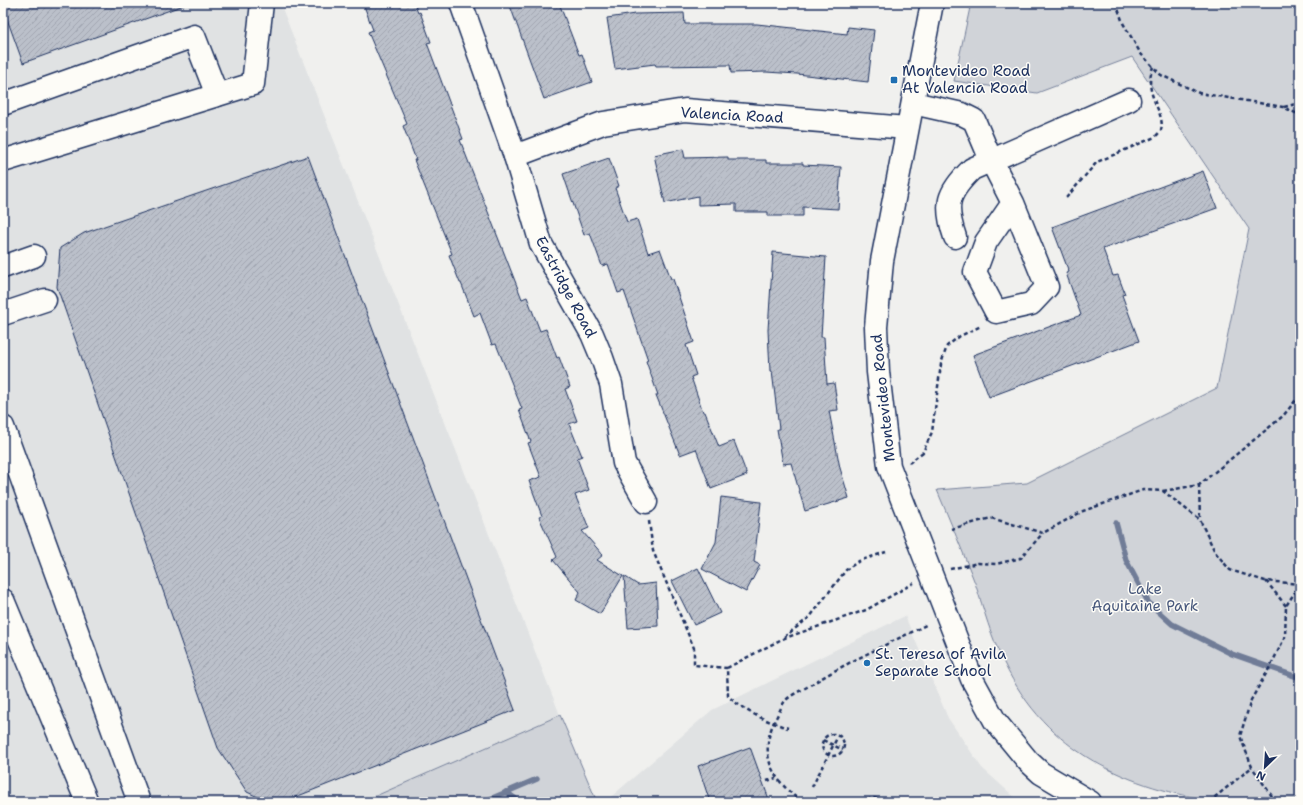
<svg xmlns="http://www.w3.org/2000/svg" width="1303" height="805" font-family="'Shantell Sans',sans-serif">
<defs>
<pattern id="building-hatch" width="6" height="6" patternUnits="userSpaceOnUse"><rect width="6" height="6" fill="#bbc0ca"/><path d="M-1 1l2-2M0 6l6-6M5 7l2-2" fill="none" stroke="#a0a5b0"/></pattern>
</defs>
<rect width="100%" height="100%" fill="#f0f0ee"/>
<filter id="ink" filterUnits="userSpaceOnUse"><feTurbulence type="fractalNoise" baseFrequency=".025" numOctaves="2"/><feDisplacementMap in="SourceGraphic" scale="8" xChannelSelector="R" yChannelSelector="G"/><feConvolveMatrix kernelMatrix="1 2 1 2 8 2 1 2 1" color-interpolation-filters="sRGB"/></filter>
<g filter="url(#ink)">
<!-- built -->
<g fill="#e0e2e3">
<path d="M3,3h277l280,712 -198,87h-359z"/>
<path d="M905,616l43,102 34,50 38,34h-415l107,-92z"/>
</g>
<!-- green -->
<g fill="#d0d3d8" stroke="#76819b">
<path d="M971,3h329v799c-24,0 -56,3 -79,0 -94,-14 -174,-49 -217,-139 -13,-26 -20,-53 -29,-80 -12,-31 -25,-62 -38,-93l90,-7 190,-95 32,-159 -117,-172 -95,36 -83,-12z"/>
<path d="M560,715l37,87h-235z"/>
</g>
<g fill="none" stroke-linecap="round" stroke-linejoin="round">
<!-- stream -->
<g stroke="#6f7b97" stroke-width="5.5">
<path d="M1116,523l10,37 22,42 24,22 60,30 68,24"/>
<path d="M506,792l14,10"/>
<path d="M483,802l54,-23"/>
</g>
</g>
<!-- building -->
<g fill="url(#building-hatch)" stroke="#1b2f5e">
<path d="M3,3h181v2l-161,58 -20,-55z"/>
<path d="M363,3h51l4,10 2,-1 11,30 -4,1 36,96 -3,1 62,159 5,-2 13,34 6,-2 11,29 2,-1 11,30 -5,2 12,32 -8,3 13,32 -5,2 12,32 -14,5 14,33 -7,3 21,24 -6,5 26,16 -23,38 -24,-14 4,-8 -27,-32 4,-3 -18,-40 3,-1 -13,-35 12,-4 -13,-34 3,-1 -12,-32 3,-1 -26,-65 -4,1 -12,-32 -6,3 -13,-33h-1l-11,-28 3,-1 -38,-94h2l-13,-34 4,-2 -39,-92 5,-2z"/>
<path d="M509,3h50l20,52 3,-1 10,28 -48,17z"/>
<path d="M684,13l1,11h72l90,10 1,-7 26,3 -6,52 -71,-8 -31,-2 -35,1 -1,-8 -74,1 -1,-2 -40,5 -8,-51 28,-4z"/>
<path d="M683,149l2,9 43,-1v3h38v3h37v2l38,2 -3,42 -35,-2v9h-35v-4h-32v-8l-38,1v-9l-33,7 -11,-48z"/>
<path d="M308,156l207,554 -232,92h-14l-22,-10 -29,-44 -161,-461 3,-39 24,-15z"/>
<path d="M609,158l10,28 -4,2 12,34 10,-3 11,34 12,-4 11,30h2l21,63 -8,3 10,30 -5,2 12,35h2l14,35 15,-6 13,34 -36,14 -15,-40 -16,6 -24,-60h2l-12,-34 2,-1 -24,-69 -6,2 -10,-29 -6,2 -12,-33 -6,2 -21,-61z"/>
<path d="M1203,171l14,37 -114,41 10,27 5,-1 7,19 -3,1 17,46 -150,56 -16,-42 108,-40 -15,-42 3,-1 -17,-45z"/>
<path d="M773,252l53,5 -5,80h3l3,47 7,-1 4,27 -9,1 11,57 9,30 -44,13 -14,-48 -8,1 -6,-35h2l-7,-58h-2l-2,-41z"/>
<path d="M721,497l40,5 -7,60 6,3 -14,27 -44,-23 14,-27z"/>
<path d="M698,568l22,45 -26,12 -22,-44z"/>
<path d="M624,576l14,9 18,-2 2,43 -30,2z"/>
<path d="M750,747l20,55h-60l-12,-36z"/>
</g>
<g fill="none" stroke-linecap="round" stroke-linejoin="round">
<!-- minor casing -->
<g stroke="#1b2f5e" stroke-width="25">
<g id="minor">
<path d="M461,3l54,153 26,88 51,90 10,24 9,26 13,79 22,39"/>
<path d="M932,3l-50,258 -6,66 2,45 11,94 83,213 23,42 33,40 13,12 49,29"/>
<path d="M913,103l49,11 12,6 17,40 22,43 34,84 -16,17 -35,8 -21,-40 11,-30 27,-39"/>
<path d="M3,104l191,-68 23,59"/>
<path d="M515,156l88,-33 82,-13 222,18"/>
<path d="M3,161l250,-77 9,-81"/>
<path d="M955,237c-11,-32 -8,-44 17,-68l157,-69"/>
<path d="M3,267l31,-11"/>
<path d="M3,314l42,-14"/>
<path d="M3,427l136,375"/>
<path d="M3,600l84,202"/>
</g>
</g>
<!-- path -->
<g stroke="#1b2f5e" stroke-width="2.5" stroke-dasharray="4 3" stroke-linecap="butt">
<path d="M1116,3l7,20 18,31 20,21 38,18 84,14 17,8"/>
<path d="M1284,107l16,-4"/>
<path d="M1066,198l31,-36 58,-25c2,-2 5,-5 6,-7 5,-19 -19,-35 -8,-63"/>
<path d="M909,463l14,-11 9,-20 9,-68 6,-18 13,-10 21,-10"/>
<path d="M1199,485l1,35"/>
<path d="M1163,491l36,-6 84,-69 17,-21"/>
<path d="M649,521l4,30 41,97v17l33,3 1,28c17,16 38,25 60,32"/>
<path d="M951,529l40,-11 52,15 40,-22 60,-21 20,1 37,29 15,32 15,18 35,11 35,3"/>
<path d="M950,569l28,-6 18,1 25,-6 22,-25"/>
<path d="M1266,581l20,25"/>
<path d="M784,637l26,-20 36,-47 13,-9 27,-9"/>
<path d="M727,668l55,-29 84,-29 48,-27"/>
<circle cx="833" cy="745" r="11"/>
<path d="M823,740l20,10"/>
<path d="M767,781l9,-3"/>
<path d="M812,787l26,-51"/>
<path d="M802,802c-31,-23 -45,-49 -25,-86 3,-5 5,-12 9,-16 5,-5 14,-9 21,-13 38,-24 81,-43 121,-63"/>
<path d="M860,802l13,-4 20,3"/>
<path d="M1209,802l43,-35"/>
<path d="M1276,802l-24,-35 -12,-31 11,-36 20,-35 14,-28 1,-31 14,-22"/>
</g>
<!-- minor -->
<use href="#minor" stroke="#fdfcf7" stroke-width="22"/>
</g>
</g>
<!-- markers -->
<g fill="#1f6fb2" stroke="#fdfcf7" stroke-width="1.5">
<rect x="890" y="76" width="8" height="8" rx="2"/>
<circle cx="867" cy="663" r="4"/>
</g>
<g text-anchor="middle" stroke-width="3" stroke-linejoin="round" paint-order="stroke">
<!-- poi labels -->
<g font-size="15" fill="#1b2f5e" stroke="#fdfcf7" text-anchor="start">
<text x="902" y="76">Montevideo Road<tspan x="902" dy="17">At Valencia Road</tspan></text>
<text x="875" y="659">St. Teresa of Avila<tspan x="875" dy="17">Separate School</tspan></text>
</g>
<!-- street labels -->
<g font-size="15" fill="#1b2f5e" stroke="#fdfcf7">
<text transform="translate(732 115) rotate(3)" y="5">Valencia Road</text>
<text transform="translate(566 287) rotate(62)" y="5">Eastridge Road</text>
<text transform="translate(883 398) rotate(-96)" y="5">Montevideo Road</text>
</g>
<!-- park labels -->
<g font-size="15" fill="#48587c" stroke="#fdfcf7">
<text x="1145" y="594">Lake<tspan x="1145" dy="17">Aquitaine Park</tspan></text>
</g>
</g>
<!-- margin -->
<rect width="1303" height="805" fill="none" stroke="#fdfcf7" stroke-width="16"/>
<rect x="8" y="8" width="1287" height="789" fill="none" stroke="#1b2f5e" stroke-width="1.5" filter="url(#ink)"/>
<!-- north arrow -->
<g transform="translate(1265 767) rotate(205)" stroke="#fdfcf7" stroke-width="3" paint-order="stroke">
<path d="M0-3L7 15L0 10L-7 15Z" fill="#1b2f5e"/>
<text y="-6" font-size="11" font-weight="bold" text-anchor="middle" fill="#1b2f5e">N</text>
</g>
</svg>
